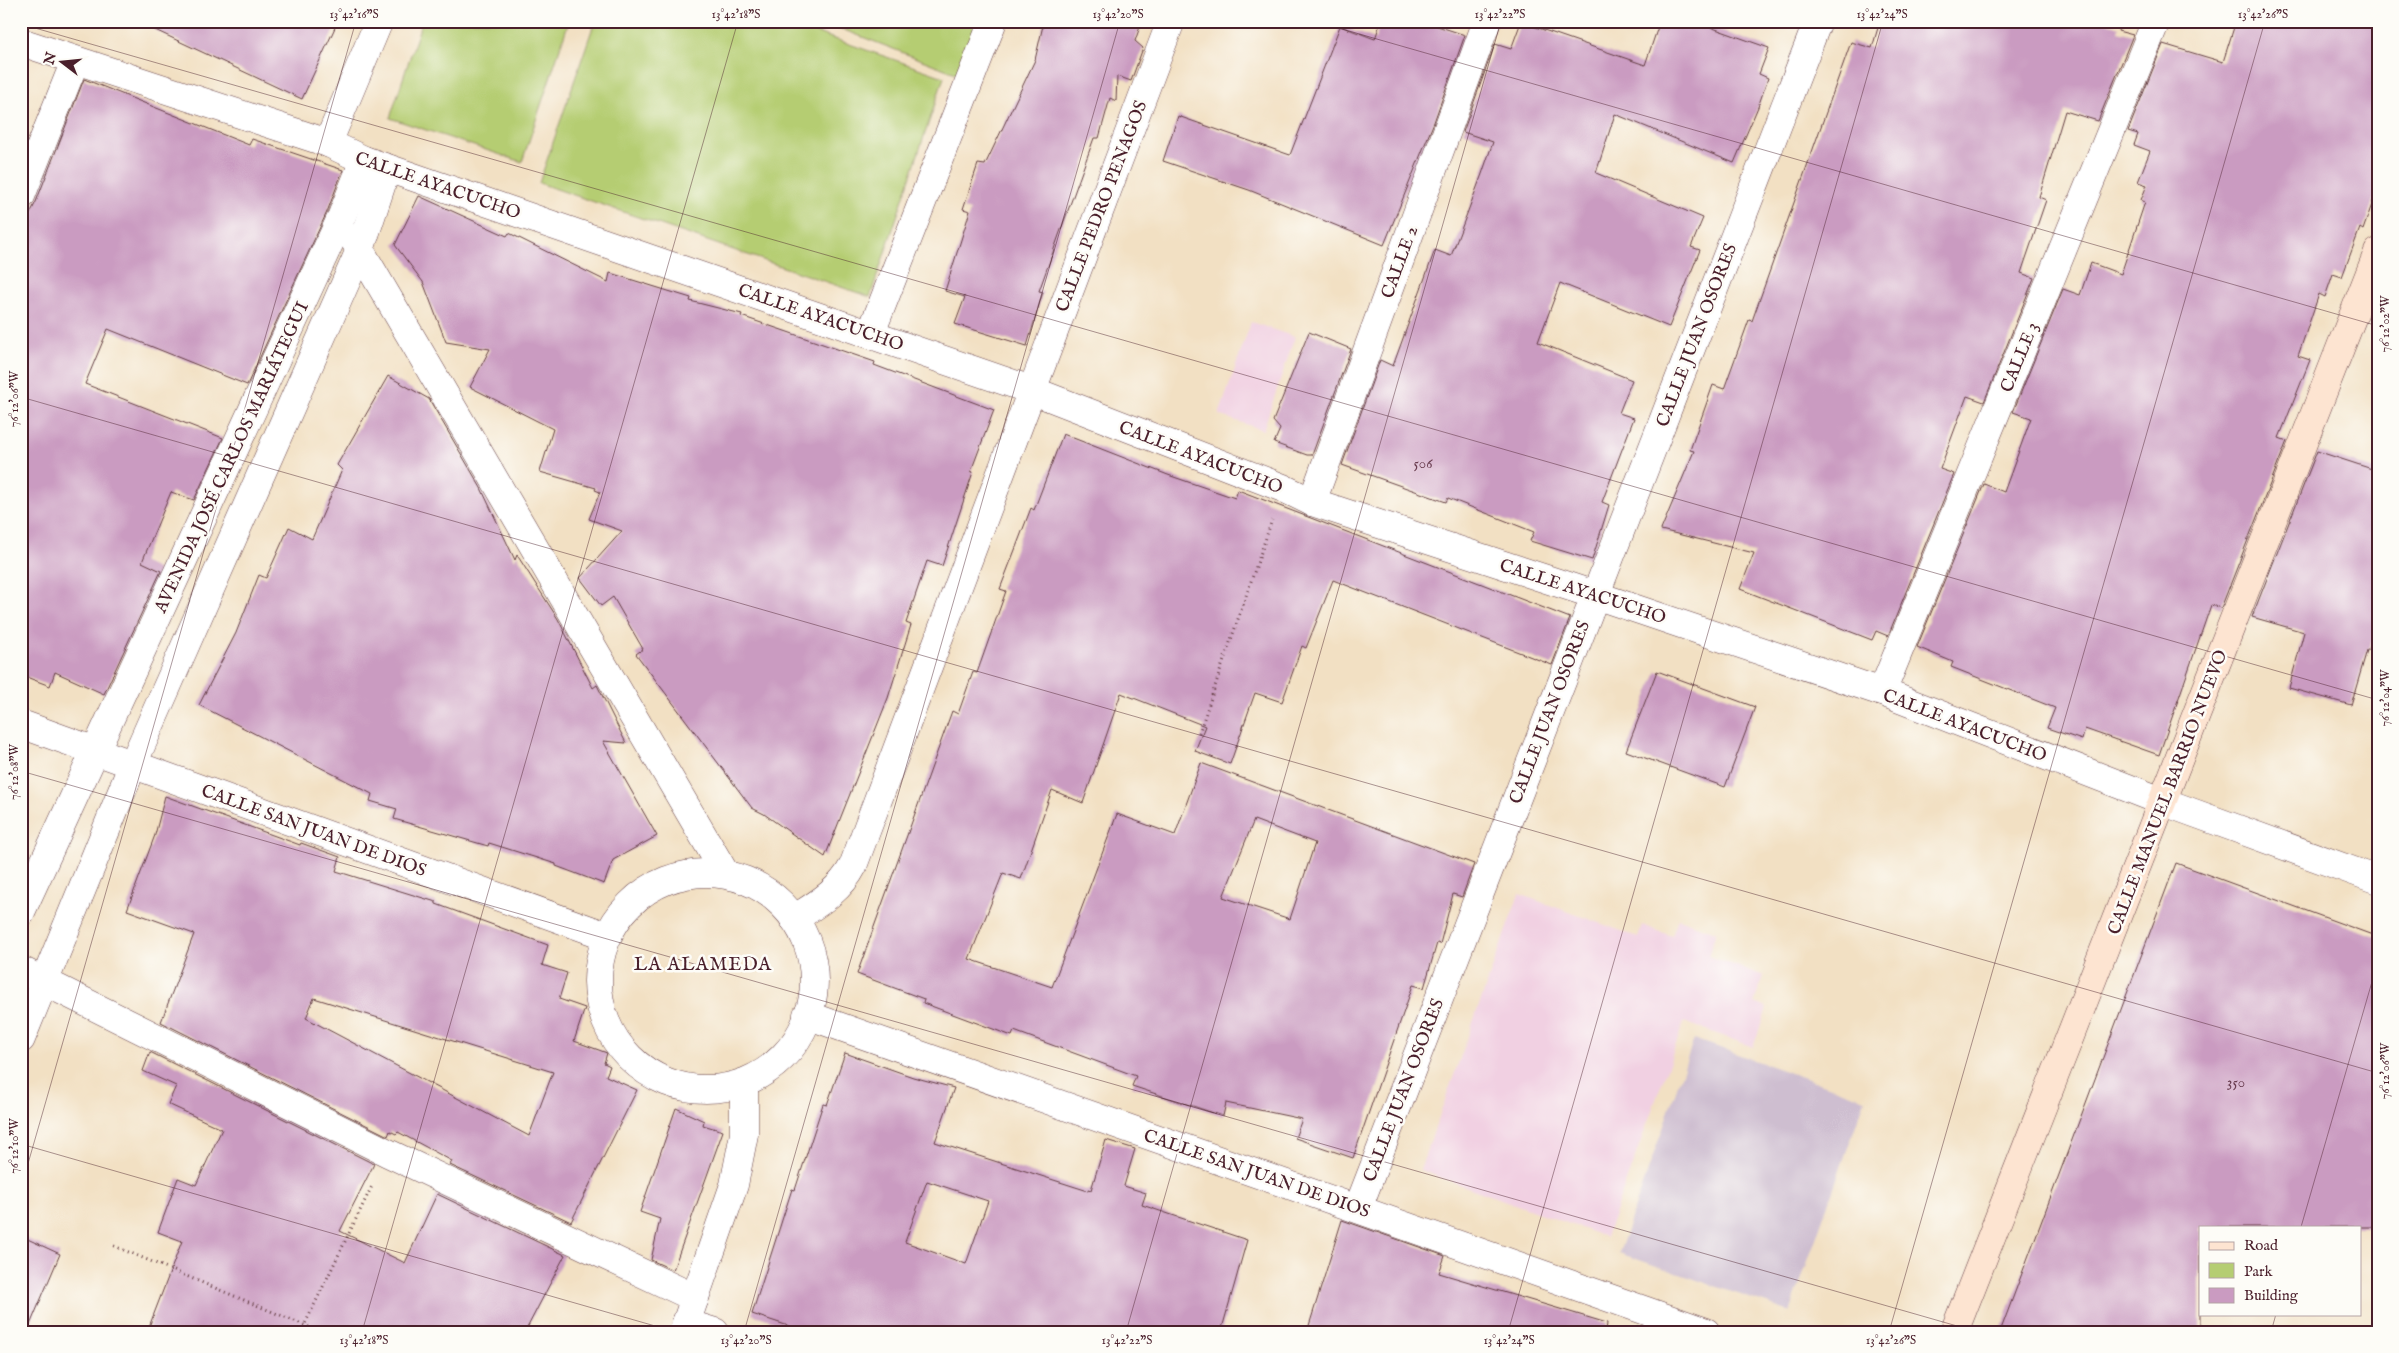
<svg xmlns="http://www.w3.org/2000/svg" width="2399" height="1353" font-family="'IM FELL English',serif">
<rect width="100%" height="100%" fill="#fdfcf7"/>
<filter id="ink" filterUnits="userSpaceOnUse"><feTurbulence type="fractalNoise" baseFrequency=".02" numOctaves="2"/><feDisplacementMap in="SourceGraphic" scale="10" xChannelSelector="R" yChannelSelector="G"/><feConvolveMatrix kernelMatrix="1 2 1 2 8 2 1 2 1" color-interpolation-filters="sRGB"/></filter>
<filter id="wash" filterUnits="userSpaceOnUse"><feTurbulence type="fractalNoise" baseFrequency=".0096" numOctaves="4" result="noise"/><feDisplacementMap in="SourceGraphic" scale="20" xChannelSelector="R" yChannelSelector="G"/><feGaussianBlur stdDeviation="1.12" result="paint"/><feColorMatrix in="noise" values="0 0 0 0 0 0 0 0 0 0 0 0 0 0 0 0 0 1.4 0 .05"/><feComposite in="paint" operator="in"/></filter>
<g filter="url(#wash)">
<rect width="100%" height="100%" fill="#f2e0c3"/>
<!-- built -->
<g fill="#f1d0e2">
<path d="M1251,322l44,15 -32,93 -44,-15z"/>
<path d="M1519,894l119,43 4,-12 30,11 6,-17 38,13 -8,24 56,20 -10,27 13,5 -14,39 -69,-25 -78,215 -186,-67z"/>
</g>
<!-- industrial -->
<path fill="#cebed0" d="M1694,1039l171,60 -75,213 -171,-59z"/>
<!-- green -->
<g fill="#b5cd72" stroke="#80764e">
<path d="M422,21h147l-47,141 -132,-44z"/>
<path d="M595,21h188l161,56 -74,220 -331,-114z"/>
<path d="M821,21h158l-21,53z"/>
</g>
<g id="blocks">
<!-- building -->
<g fill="#ca9bc1" fill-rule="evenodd">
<path d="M136,21h202l-36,78z"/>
<path d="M1044,21h98l-7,20 8,7 -12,33 -14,-5 -1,25 -6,-3 -11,40h-5l-55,153 4,1 -16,54 -72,-22 10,-27 -20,-6 25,-80 -7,-2 15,-45 7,1 50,-105z"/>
<path d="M1381,21h41l43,14 -31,87 -50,123 -135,-55 -86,-29 15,-45 112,39 50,-129 35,13z"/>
<path d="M1660,21h33l76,27 -10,26 9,4 -10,29 -24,56 -119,-49 -19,59 107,45 -12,29 9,3 -31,77 -109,-44 -22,59 94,38 -13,33 15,5 -32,84 7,3 -17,55 -62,-19 4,-9 -86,-34 -2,4 -104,-37 38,-105 13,6 42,-116 16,6 31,-82 11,-32 -30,-10 32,-88 16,5 10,-27 124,43z"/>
<path d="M1880,21h221l18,6 -1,4 15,4 -35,86 -33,-10 -26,86 7,3 -25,73 13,5 -50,124 -17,-6 -27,73 14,5 -66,162 -12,-5 -4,9 -132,-51 14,-36 -93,-23 33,-79 -4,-1 23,-65 11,4 25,-69 3,1 99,-279 21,6z"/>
<path d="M2236,21h142v166l-15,43 -3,-2 -18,49 -9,-3 -8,23 -6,-3 -21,62 12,4 -31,78 8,3 -66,167 -10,-3 -52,150 -74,-26 -3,11 -35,-12 8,-20 -104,-41 2,-5 -36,-15 67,-163 20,8 27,-74 -18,-6 50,-123 17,6 11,-32 30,11 24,-72 -4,-2 6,-15 -9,-3 12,-31 -16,-6 4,-11 -10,-3 35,-87 60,18z"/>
<path d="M84,79l165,66 3,-6 91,31 -16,42 -80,173 -139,-56 -23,55 138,54 -29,62 -23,-8 -29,70 19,9 -57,123 -49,-22 -5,14 -29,-11v-444l15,-29z"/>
<path d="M419,196l88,40 2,-3 99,49 2,-9 81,25 -1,3 52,13 -1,2 134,46 -1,3 120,45 -23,61 2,1 -31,94 -15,-5 -21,62 5,2 -23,73 -63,159 -61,-43 -12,-6 -116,-154 7,-5 -30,-52 -12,9 -21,-28 42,-47 -33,-12 11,-27 -5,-2 1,-2 -56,-16 13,-43 -83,-42 20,-38 -44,-7 -23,-60 -28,-37z"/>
<path d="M1309,332l42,17 -39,106h-5l-33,-12 6,-14 -7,-8z"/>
<path d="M388,376l41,23 52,89 34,72 2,-5 41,64 35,69 4,-3 29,58 -23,-2 54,95 -44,24 -9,24 -48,-18v-2l-67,-21 -1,3 -94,-27 3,-10 -27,-8 2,-7 -173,-89 37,-72 23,-58 7,3 23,-51 23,12 30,-69 -5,-5z"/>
<path d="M1063,434l105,41 67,23 3,-8 332,128 -18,47 -219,-85 -27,68 -4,-2 -20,56 -27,-9 -25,71 -35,-13 10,-25 -84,-33 -38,110 -31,-13 -31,89 -18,-6 -34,86 83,28 65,-173 58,21 26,-72 273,101 -12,33 -9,-3 -13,50 -3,-1 -13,45 -11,-3 -60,173 -58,-20 7,-19 -76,-16 -3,13 -91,-30 4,-10 -122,-45 -2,5 -89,-33 1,-4 -67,-25 95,-263 6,3 15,-42 4,1 29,-82 -6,-2 31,-81 3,2zM1254,820l61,23 -25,76 -67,-22z"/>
<path d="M2317,451l61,20v151l-9,28h-2l-16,55 -62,-17 15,-56 -52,-15z"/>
<path d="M1657,671l98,36 -30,80 -99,-36z"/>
<path d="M165,796l135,49 1,-2 39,14 -4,14 100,31v2l112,41 -6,20 25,8 -8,26 26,9 -11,33 33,12 -3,10 6,3 -4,10 31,14 -66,132 -121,-57 2,-4 -54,-29 -2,2 -6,-3 -2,5 -227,-114 33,-88 -67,-24 28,-75zM314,998l239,74 -24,64 -223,-118z"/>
<path d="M2176,863l202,74v290h-178v105h-200z"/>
<path d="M150,1052l224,112 -34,67 65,32 32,-69 128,61 -40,77h-378l35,-91 -24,-9 20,-54 18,7 26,-56 -54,-25 8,-18 -33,-15z"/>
<path d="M845,1053l68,24 41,11 -19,54 153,49v-2l3,1 15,-50 29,9 -11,37 22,7 -4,12 105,35 -26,92h-414l-55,-18 40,-125 3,1 28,-86 4,1zM927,1181l61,20 -22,63 -61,-22z"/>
<path d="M676,1108l28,13 -1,4 20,6 -50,139 -22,-10 9,-41 -20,-7z"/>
<path d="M1342,1220l103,36 -6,17 168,50 -1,9h-299z"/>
<path d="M21,1236l39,18 -33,78h-6z"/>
</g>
</g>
</g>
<g filter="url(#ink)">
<use href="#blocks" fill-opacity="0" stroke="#633c42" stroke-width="1"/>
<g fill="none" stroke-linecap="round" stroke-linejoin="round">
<!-- street casing -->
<g stroke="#633c42" stroke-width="29">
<g id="street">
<path d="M21,42l307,101 36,17 667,230 252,98 29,14 283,93 287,97 282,110 214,78"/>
<path d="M328,143l51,-122"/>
<path d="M21,196l54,-135"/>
<path d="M353,238l372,635"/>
<path d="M871,333l122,-312"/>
<path d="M1312,502l175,-481"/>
<path d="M1882,692l274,-671"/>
<path d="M21,724l586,212"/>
<circle cx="706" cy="981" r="108"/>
<path d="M21,912l320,-694 23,-58"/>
<path d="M794,919c23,-15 46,-28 59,-53l318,-845"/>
<path d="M21,970l367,183 307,145"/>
<path d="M807,1015l899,317"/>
<path d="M21,1039l112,-275 227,-514 27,-82"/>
<path d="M1358,1208l460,-1187"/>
<path d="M686,1323l29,9"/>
<path d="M683,1332l51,-147 10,-51v-51"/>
</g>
</g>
<!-- secondary casing -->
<g stroke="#633c42" stroke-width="29">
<path id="secondary" d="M1954,1332l424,-1080"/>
</g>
<!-- path -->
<g stroke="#633c42" stroke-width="3" stroke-dasharray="1 4" stroke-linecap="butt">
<path d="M1199,733l73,-213"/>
<path d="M114,1246l207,86"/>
<path d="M301,1332l72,-148"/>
</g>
<!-- street -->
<use href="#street" stroke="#fff" stroke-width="28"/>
<!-- secondary -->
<use href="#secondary" stroke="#fde4d1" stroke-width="28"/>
</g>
</g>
<!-- ticks -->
<path fill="none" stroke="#4a1f2b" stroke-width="1" stroke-opacity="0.45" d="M1314,21l1064,305M21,24l2357,676M21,397l2357,676M21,771l1957,561M21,1144l655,188M21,1188l335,-1167M2301,1227l77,-266M362,1332l376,-1311M744,1332l376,-1311M1126,1332l375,-1311M1508,1332l375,-1311M1889,1332l376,-1311M2271,1332l5,-18"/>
<g text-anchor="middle" stroke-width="5" stroke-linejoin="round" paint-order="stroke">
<!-- number labels -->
<g font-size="15" fill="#6a3e50">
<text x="1423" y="468">506</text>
<text x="2236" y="1087">350</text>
</g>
<!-- street labels -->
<g font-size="18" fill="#4a1f2b" stroke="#fdfcf7">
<text transform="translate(438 185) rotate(19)" y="6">CALLE AYACUCHO</text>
<text transform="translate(1101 206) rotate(-69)" y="6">CALLE PEDRO PENAGOS</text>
<text transform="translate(1399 262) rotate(-70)" y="6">CALLE 2</text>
<text transform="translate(821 317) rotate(19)" y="6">CALLE AYACUCHO</text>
<text transform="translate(1696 335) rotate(-69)" y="6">CALLE JUAN OSORES</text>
<text transform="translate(2019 357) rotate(-68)" y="6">CALLE 3</text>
<text transform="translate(231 457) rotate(-65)" y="6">AVENIDA JOSÉ CARLOS MARIÁTEGUI</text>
<text transform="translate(1201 457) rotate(21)" y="6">CALLE AYACUCHO</text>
<text transform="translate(1583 591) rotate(18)" y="6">CALLE AYACUCHO</text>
<text transform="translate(1549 712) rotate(-69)" y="6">CALLE JUAN OSORES</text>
<text transform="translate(1965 725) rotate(21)" y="6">CALLE AYACUCHO</text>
<text transform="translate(2167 792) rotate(-69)" y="6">CALLE MANUEL BARRIO NUEVO</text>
<text transform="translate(314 830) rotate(20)" y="6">CALLE SAN JUAN DE DIOS</text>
<text transform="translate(1403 1090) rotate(-69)" y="6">CALLE JUAN OSORES</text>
<text transform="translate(1257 1173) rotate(19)" y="6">CALLE SAN JUAN DE DIOS</text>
</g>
<!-- neighbourhood labels -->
<g font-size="19" letter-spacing="1" fill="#4a1f2b" stroke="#fdfcf7">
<text x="703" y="970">LA ALAMEDA</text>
</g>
</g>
<!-- margin -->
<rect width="2399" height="1353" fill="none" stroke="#fdfcf7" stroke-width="55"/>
<!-- legend -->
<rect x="2199" y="1226" width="162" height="90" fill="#fdfcf7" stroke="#b5a4a5"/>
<rect x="2209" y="1242" width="25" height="8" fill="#fde4d1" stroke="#b5a4a5"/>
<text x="2244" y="1250" font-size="15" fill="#4a1f2b">Road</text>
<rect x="2209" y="1263" width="25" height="15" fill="#b5cd72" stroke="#b5a4a5"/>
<text x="2244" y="1276" font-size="15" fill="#4a1f2b">Park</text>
<rect x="2209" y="1288" width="25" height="15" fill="#ca9bc1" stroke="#b5a4a5"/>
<text x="2244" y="1300" font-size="15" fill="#4a1f2b">Building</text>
<!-- north arrow -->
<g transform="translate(62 62) rotate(286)" stroke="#fdfcf7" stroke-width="4" paint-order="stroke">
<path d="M0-4L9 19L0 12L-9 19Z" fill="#4a1f2b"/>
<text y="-8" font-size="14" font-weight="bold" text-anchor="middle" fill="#4a1f2b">N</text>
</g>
<rect x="28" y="28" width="2344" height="1298" fill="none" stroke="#4a1f2b" stroke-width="2"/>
<g font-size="12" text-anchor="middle" fill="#4a1f2b">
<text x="354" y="18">13°42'16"S</text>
<text x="736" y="18">13°42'18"S</text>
<text x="1118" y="18">13°42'20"S</text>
<text x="1500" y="18">13°42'22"S</text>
<text x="1882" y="18">13°42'24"S</text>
<text x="2263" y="18">13°42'26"S</text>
<text transform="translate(2385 324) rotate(-90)" y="4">76°12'02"W</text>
<text transform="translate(14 399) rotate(-90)" y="4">76°12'06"W</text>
<text transform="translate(2385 698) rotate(-90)" y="4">76°12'04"W</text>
<text transform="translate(14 772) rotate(-90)" y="4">76°12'08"W</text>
<text transform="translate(2385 1071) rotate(-90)" y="4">76°12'06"W</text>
<text transform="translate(14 1146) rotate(-90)" y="4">76°12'10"W</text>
<text x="364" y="1344">13°42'18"S</text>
<text x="746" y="1344">13°42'20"S</text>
<text x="1127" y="1344">13°42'22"S</text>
<text x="1509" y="1344">13°42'24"S</text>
<text x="1891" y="1344">13°42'26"S</text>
</g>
</svg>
